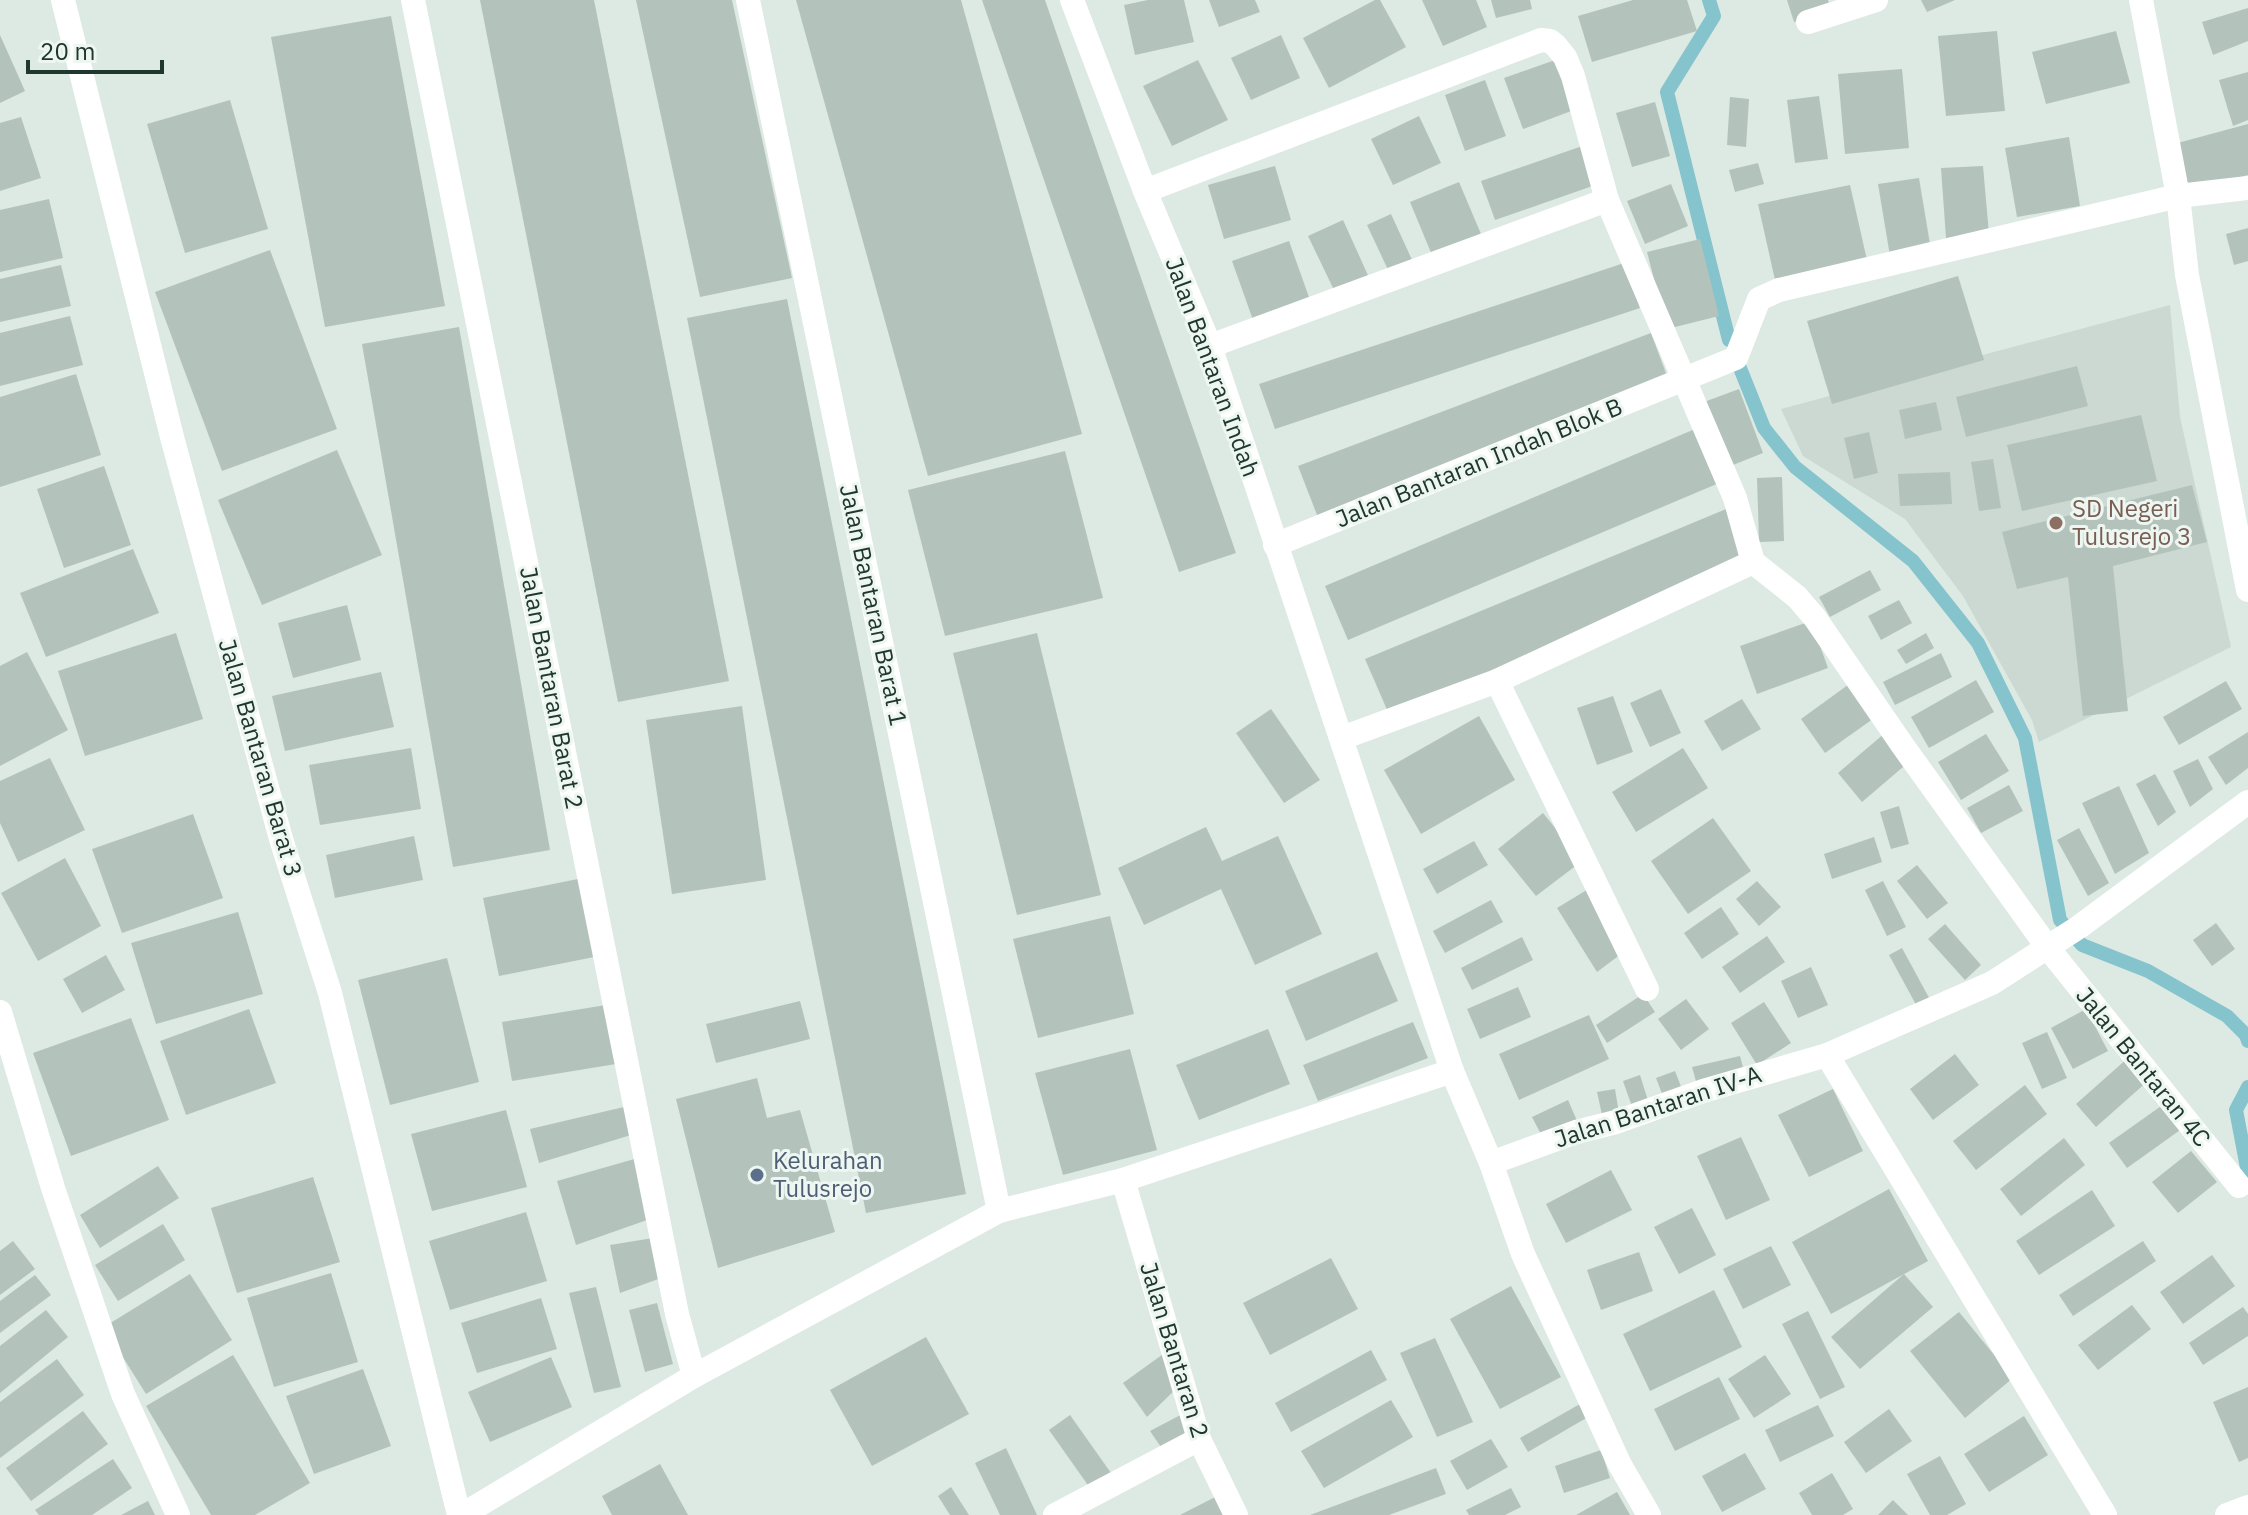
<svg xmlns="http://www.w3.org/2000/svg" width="2248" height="1515" font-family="'IBM Plex Sans',sans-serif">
<rect width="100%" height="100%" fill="#dde9e3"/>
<!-- built -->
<path fill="#ccd8d2" d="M2170,305l10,112 51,230 -192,95 -7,-22 -69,-124 -58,-77 -102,-63 -22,-47z"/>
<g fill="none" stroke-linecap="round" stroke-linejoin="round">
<!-- stream -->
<g stroke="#86c4cd" stroke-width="14">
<path d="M1709,0l5,16 -47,76 62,248"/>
<path d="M1740,368l24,60 31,39 118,94 65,82 47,95 35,182 22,25 66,26 79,45 19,19 2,6"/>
<path d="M2248,1087l-12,23 12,63"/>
</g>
</g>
<!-- building -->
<g fill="#b3c3bc">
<path d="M480,0h114l135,681 -111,21z"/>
<path d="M636,0h96l60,278 -92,19z"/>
<path d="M796,0h165l121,434 -154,42z"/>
<path d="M982,0h63l191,553 -57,19z"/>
<path d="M1148,0h36l10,42 -59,13 -11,-50z"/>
<path d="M1209,0h46l5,12 -41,15z"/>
<path d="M1375,0h5l26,47 -77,41 -26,-50z"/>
<path d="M1422,0h54l11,27 -44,19z"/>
<path d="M1491,0h39l2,9 -36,9z"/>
<path d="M1633,0h54l10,31 -105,31 -14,-46z"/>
<path d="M1787,0h41l3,12 -37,10z"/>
<path d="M1921,0h34l-28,12z"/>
<path d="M2248,8v33l-35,14 -11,-33z"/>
<path d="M391,16l54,290 -120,21 -54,-290z"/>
<path d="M1997,31l8,80 -59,5 -8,-80z"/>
<path d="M2116,31l14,52 -84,21 -14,-52z"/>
<path d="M0,35l25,56 -25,12z"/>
<path d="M1281,35l19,43 -49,22 -20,-42z"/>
<path d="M1198,60l30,60 -56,26 -29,-60z"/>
<path d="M1555,60l19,50 -51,19 -19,-51z"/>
<path d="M1902,69l7,79 -64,6 -7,-80z"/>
<path d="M2248,72v48l-15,6 -14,-46z"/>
<path d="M1485,80l21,56 -41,15 -20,-56z"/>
<path d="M1819,96l9,63 -33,4 -8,-63z"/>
<path d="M1730,97l19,2 -3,48 -19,-2z"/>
<path d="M230,100l38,129 -83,24 -38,-129z"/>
<path d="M1655,102l15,54 -38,11 -16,-54z"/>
<path d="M1419,116l22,47 -48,22 -22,-46z"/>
<path d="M21,117l20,61 -41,13v-68z"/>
<path d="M2248,124v51l-60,17 -14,-48z"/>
<path d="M2069,137l11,69 -63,11 -12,-69z"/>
<path d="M1588,144l13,39 -106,37 -14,-39z"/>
<path d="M1758,163l6,21 -29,8 -6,-22z"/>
<path d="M1275,166l16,54 -67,19 -16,-54z"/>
<path d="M1983,166l6,68 -43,4 -5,-70z"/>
<path d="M1919,178l12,72 -41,6 -12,-72z"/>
<path d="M1459,182l22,52 -49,21 -22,-53z"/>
<path d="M1671,184l17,42 -43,18 -18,-43z"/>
<path d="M1850,185l17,75 -92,20 -17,-76z"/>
<path d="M49,199l14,59 -63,14v-62z"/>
<path d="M1391,214l22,48 -23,12 -23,-49z"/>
<path d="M1343,220l28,62 -36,10 -27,-56z"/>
<path d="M2248,228v33l-14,4 -8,-31z"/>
<path d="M1700,239l19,77 -52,13 -20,-77z"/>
<path d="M1289,241l21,59 -57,20 -21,-59z"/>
<path d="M270,250l67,179 -115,42 -67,-179z"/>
<path d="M1624,263l16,45 -365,121 -16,-45z"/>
<path d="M61,265l10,41 -71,16v-43z"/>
<path d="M1958,276l26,84 -152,44 -25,-83z"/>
<path d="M787,299l179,895 -100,19 -179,-895z"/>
<path d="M70,316l13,49 -83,21v-53z"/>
<path d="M459,327l91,523 -97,17 -91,-523z"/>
<path d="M1651,333l19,51 -351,136 -21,-54z"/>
<path d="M2077,366l11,40 -122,31 -10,-40z"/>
<path d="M76,374l25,81 -101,32v-90z"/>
<path d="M1739,389l24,64 -35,14 -24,-65z"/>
<path d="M1936,402l6,28 -37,9 -6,-29z"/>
<path d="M2141,415l16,66 -135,30 -15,-66z"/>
<path d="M1695,429l24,54 -371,157 -23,-54z"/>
<path d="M1869,432l9,41 -24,6 -10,-41z"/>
<path d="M337,450l45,105 -120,50 -44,-105z"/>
<path d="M1065,451l38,147 -158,38 -37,-146z"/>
<path d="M1993,459l8,49 -22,3 -8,-49z"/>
<path d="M104,466l27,79 -67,23 -27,-79z"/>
<path d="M1950,472l2,32 -52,2 -2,-32z"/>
<path d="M1782,477l2,64 -25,1 -2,-64z"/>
<path d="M2192,485l15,57 -94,24 15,145 -45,5 -15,-139 -51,12 -15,-57z"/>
<path d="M1731,507l15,53 -171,78 -187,74 -23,-53z"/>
<path d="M133,549l26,64 -113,44 -26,-64z"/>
<path d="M1870,570l11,20 -51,27 -11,-20z"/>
<path d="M1899,600l13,23 -31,17 -13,-24z"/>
<path d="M347,605l14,55 -68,18 -15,-55z"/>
<path d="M1811,621l17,47 -71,26 -17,-48z"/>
<path d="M176,633l27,86 -118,37 -27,-85z"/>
<path d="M1037,633l64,262 -84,20 -64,-262z"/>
<path d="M1926,633l8,15 -28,16 -9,-14z"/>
<path d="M27,652l41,78 -68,36v-100z"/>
<path d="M1941,653l11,24 -57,28 -12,-23z"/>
<path d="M381,672l13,55 -109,24 -13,-55z"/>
<path d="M1976,680l18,32 -65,36 -18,-31z"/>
<path d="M2226,681l16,28 -63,36 -16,-28z"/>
<path d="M1852,682l25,34 -52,37 -24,-34z"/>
<path d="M1661,689l20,44 -31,14 -20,-44z"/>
<path d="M1613,696l20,56 -36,13 -20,-57z"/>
<path d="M1742,699l19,30 -39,22 -18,-30z"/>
<path d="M742,706l24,174 -94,14 -26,-174z"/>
<path d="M1271,709l49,71 -36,23 -48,-70z"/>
<path d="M1479,716l36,64 -94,54 -37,-64z"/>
<path d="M2248,732v36l-22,17 -18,-28z"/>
<path d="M1885,733l25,28 -48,41 -24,-29z"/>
<path d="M1986,734l23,37 -48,29 -23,-38z"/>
<path d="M411,748l10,61 -101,16 -11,-60z"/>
<path d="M1683,748l25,40 -72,44 -24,-40z"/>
<path d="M50,758l35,72 -67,32 -18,-39v-42z"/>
<path d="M2198,759l15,30 -23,18 -17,-36z"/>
<path d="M2155,774l21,38 -18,14 -22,-42z"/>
<path d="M2009,785l14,26 -42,22 -14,-25z"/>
<path d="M2119,786l30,67 -34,21 -33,-71z"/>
<path d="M1899,806l10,38 -18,5 -11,-37z"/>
<path d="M1543,813l39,48 -46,35 -38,-47z"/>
<path d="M193,814l30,84 -101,35 -30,-84z"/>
<path d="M1713,818l38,53 -63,43 -37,-53z"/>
<path d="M1206,827l16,34 56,-25 44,98 -67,31 -34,-76 -77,36 -26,-57z"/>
<path d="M2079,828l30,55 -21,13 -31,-56z"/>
<path d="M414,836l9,44 -88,18 -9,-43z"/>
<path d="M1874,837l8,25 -50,17 -8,-25z"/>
<path d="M1474,841l14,24 -51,29 -14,-25z"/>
<path d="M65,858l36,68 -63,35 -37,-68z"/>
<path d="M1917,865l31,38 -21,16 -30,-38z"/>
<path d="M583,878l16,78 -100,20 -16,-78z"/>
<path d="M1757,881l24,26 -22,19 -23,-27z"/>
<path d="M1883,881l23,46 -19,9 -22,-46z"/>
<path d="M1595,885l30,66 -28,21 -40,-64z"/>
<path d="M1491,900l12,22 -58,31 -12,-22z"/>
<path d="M1721,907l18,27 -37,25 -18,-26z"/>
<path d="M238,912l25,82 -107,30 -25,-81z"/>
<path d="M1110,916l24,98 -96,24 -25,-99z"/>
<path d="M2216,923l19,26 -23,17 -19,-26z"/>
<path d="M1945,924l36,41 -16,15 -37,-41z"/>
<path d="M1767,936l18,26 -45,31 -18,-26z"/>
<path d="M1522,937l11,23 -61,30 -11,-22z"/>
<path d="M1902,948l32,59 -14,5 -31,-57z"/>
<path d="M1377,952l21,49 -92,40 -21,-50z"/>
<path d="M106,955l19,35 -43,23 -19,-34z"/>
<path d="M447,958l32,124 -89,23 -32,-125z"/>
<path d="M1811,967l17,38 -30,13 -17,-37z"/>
<path d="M1518,987l13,30 -51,22 -13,-30z"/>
<path d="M1643,994l12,18 -48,31 -11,-18z"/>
<path d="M1686,999l23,30 -28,21 -23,-31z"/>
<path d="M800,1001l10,38 -94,24 -10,-39z"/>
<path d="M1764,1002l27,41 -34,22 -26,-42z"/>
<path d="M606,1005l10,59 -104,17 -10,-59z"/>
<path d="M249,1009l27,74 -90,32 -26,-74z"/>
<path d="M2086,1009l22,42 -35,18 -22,-41z"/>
<path d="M1589,1015l20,44 -90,41 -20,-46z"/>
<path d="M131,1018l38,102 -98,36 -38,-103z"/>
<path d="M1413,1022l15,36 -110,43 -15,-36z"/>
<path d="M1268,1029l22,55 -91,36 -23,-55z"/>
<path d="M2047,1032l20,46 -25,11 -20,-46z"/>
<path d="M1130,1049l27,101 -94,25 -28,-102z"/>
<path d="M1955,1054l24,31 -46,35 -23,-31z"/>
<path d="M1740,1056l6,22 -47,14 -7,-25z"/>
<path d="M2129,1057l20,23 -53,47 -20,-23z"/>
<path d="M1675,1071l10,26 -19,7 -10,-26z"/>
<path d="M1640,1075l11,35 -16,5 -12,-34z"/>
<path d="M757,1078l10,40 33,-8 35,122 -117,36 -42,-169z"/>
<path d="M2025,1085l22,29 -71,56 -23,-29z"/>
<path d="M1615,1089l5,30 -16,5 -7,-32z"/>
<path d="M1833,1089l30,62 -54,26 -31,-62z"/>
<path d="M1568,1100l13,30 -36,12 -13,-25z"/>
<path d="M2164,1104l19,24 -56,40 -18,-25z"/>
<path d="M628,1106l3,29 -92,28 -9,-34z"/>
<path d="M506,1110l21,77 -95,24 -21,-77z"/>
<path d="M1741,1137l29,63 -44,20 -29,-64z"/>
<path d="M2064,1138l21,27 -64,51 -21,-27z"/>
<path d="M2191,1151l26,31 -39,31 -26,-31z"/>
<path d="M638,1158l9,62 -71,25 -19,-64z"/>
<path d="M158,1166l21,32 -79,50 -20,-33z"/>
<path d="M1611,1170l21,40 -66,33 -20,-39z"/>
<path d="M313,1177l27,85 -103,31 -26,-85z"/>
<path d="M1889,1189l39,72 -97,53 -39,-72z"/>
<path d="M2092,1190l23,36 -76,49 -23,-34z"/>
<path d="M1692,1208l24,47 -37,19 -25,-47z"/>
<path d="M526,1212l21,69 -97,29 -21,-69z"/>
<path d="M163,1224l22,36 -67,41 -23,-36z"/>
<path d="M653,1238l8,40 -41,15 -10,-48z"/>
<path d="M13,1241l22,28 -35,26v-44z"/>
<path d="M2143,1241l13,20 -83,55 -14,-21z"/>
<path d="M1771,1246l20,39 -48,24 -20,-40z"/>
<path d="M1639,1252l14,39 -52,19 -14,-40z"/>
<path d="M2212,1255l23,31 -52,38 -23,-32z"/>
<path d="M1331,1258l27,51 -88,46 -27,-52z"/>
<path d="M331,1273l27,89 -84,25 -27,-89z"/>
<path d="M190,1274l42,66 -86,54 -42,-67z"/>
<path d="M1904,1274l29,33 -73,62 -29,-32z"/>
<path d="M35,1275l16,20 -51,38v-32z"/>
<path d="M1511,1286l50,91 -61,32 -50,-90z"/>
<path d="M596,1287l25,100 -27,6 -25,-100z"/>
<path d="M1714,1290l28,57 -92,44 -27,-57z"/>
<path d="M541,1298l16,51 -80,24 -16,-50z"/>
<path d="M657,1303l16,61 -28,8 -16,-62z"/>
<path d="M2132,1305l19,24 -53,41 -20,-25z"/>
<path d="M2243,1307l5,7v22l-45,29 -14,-22z"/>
<path d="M46,1310l22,27 -68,56v-47z"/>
<path d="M1808,1311l37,76 -25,12 -38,-75z"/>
<path d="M1959,1312l54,66 -48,40 -55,-67z"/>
<path d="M926,1337l43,77 -97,52 -42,-76z"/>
<path d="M1435,1338l38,84 -36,15 -37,-84z"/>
<path d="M1371,1350l16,30 -96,52 -16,-29z"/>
<path d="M1166,1352l15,32 -34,33 -24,-34z"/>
<path d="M233,1355l77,128 -55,32h-44l-65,-109z"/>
<path d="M1765,1355l26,39 -37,24 -26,-39z"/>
<path d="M551,1357l21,50 -82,35 -22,-50z"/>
<path d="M57,1359l27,36 -84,63v-56z"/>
<path d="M363,1369l28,77 -77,28 -28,-78z"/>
<path d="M1719,1377l21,42 -65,32 -21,-42z"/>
<path d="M2248,1387v71l-9,4 -26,-60z"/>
<path d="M1391,1400l22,37 -89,51 -23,-37z"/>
<path d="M1580,1404l8,13 -60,35 -8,-14z"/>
<path d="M1818,1405l16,31 -54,26 -15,-32z"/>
<path d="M1889,1409l23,32 -46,32 -22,-31z"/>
<path d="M1190,1410l7,25 -32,18 -15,-22z"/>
<path d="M83,1411l25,33 -77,57 -25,-33z"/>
<path d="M1070,1415l41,58 -21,15 -41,-58z"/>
<path d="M2024,1416l24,39 -59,37 -25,-38z"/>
<path d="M1491,1439l17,28 -41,23 -17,-29z"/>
<path d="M1006,1448l31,67h-37l-25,-52z"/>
<path d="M1601,1450l9,28 -46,15 -9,-27z"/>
<path d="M1745,1453l21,36 -44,23 -20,-36z"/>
<path d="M1940,1456l26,48 -19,11h-17l-23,-41z"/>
<path d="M113,1459l19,29 -40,27h-53l-4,-5z"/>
<path d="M660,1464l28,51h-76l-10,-19z"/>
<path d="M1436,1468l10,26 -57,21h-79z"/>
<path d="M1832,1473l21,36 -10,6h-31l-13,-22z"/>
<path d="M951,1487l18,28h-19l-12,-19z"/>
<path d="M1511,1488l10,19 -16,8h-36l-3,-5z"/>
<path d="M1617,1492l13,23h-54z"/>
<path d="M1223,1493l11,22h-54z"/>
<path d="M1893,1500l15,15h-30z"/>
<path d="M148,1501l7,14h-34z"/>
</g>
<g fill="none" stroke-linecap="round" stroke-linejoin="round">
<!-- minor -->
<g stroke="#fff" stroke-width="24">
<path d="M63,0l109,437 109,402 49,154 129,522"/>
<path d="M413,0l264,1314 17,62"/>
<path d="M748,0l251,1211"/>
<path d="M1072,0l73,191 65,155 242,725 39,92 32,91 97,211 29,50"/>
<path d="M2141,0l37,196 9,79 61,315"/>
<path d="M1808,22l68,-22"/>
<path d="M1145,191l396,-151 9,1 6,5 9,11 8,19 34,124 128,298 18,64 44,35 18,21 88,128 145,202 191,238"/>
<path d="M1210,346l397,-146"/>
<path d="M1275,545l461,-187 23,-59 20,-9 399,-94 70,-8"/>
<path d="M1497,681l150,308"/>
<path d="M1342,738l155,-57 256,-119"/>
<path d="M0,1012l53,176 70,206 55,121"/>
<path d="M1827,1055l278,460"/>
<path d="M1491,1163l85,-31 40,-10 87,-31 124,-36 165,-72 87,-56 169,-125"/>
<path d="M1123,1180l76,259 37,76"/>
<path d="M462,1515l232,-139 305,-165 124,-31 329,-109"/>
<path d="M1055,1515l144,-76"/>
<path d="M2227,1515l21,-8"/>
</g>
</g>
<!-- markers -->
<circle fill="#8d6e63" stroke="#edf6f1" stroke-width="3" cx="2056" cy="523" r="8"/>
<circle fill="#5c6f8a" stroke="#edf6f1" stroke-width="3" cx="757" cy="1175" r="8"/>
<g text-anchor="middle" stroke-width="6" stroke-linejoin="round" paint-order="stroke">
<!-- street labels -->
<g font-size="24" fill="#203730" stroke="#edf6f1">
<text transform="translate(1212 367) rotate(70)" y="8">Jalan Bantaran Indah</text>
<text transform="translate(1479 463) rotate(-22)" y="8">Jalan Bantaran Indah Blok B</text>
<text transform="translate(873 605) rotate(78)" y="8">Jalan Bantaran Barat 1</text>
<text transform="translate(551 688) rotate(79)" y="8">Jalan Bantaran Barat 2</text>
<text transform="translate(260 758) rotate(74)" y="8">Jalan Bantaran Barat 3</text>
<text transform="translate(2143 1067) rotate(51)" y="8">Jalan Bantaran 4C</text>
<text transform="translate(1658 1107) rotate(-18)" y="8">Jalan Bantaran IV-A</text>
<text transform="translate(1174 1350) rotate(73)" y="8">Jalan Bantaran 2</text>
</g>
<!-- education labels -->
<g font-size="24" fill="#785e54" stroke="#edf6f1" text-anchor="start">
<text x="2072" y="517">SD Negeri<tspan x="2072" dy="28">Tulusrejo 3</tspan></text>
</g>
<!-- service labels -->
<g font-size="24" fill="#4e5e75" stroke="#edf6f1" text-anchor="start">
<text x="773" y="1169">Kelurahan<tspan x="773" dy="28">Tulusrejo</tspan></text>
</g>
</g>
<!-- scale -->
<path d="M28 60v12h134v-12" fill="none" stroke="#203730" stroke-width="4"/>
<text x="40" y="60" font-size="24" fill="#203730" stroke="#edf6f1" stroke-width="6" paint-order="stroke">20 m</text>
</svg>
